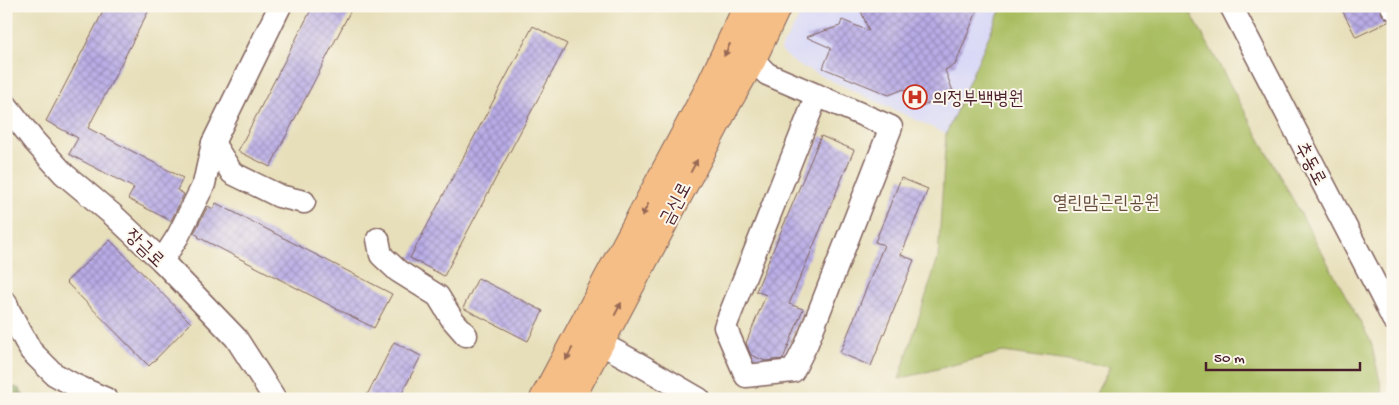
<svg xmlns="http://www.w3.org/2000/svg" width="1399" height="405" font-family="'Gochi Hand','Poor Story',sans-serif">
<defs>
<pattern id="forest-firs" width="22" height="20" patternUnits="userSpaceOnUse" patternTransform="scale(1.25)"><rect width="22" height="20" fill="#86a457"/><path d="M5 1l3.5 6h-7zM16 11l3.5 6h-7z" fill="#708548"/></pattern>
<pattern id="building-cross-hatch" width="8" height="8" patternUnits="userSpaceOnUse" patternTransform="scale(1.25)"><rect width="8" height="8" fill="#b8ace6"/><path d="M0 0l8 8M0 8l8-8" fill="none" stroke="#988bbb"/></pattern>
</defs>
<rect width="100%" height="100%" fill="#fbf7ec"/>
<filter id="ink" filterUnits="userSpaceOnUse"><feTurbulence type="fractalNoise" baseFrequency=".02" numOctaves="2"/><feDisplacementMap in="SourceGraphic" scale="10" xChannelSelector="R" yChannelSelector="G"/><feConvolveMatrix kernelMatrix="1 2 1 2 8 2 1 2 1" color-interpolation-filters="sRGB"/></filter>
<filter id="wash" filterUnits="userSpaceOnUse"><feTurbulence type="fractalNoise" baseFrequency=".0096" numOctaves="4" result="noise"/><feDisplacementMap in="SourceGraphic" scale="20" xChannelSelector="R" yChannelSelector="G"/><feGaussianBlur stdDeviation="1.12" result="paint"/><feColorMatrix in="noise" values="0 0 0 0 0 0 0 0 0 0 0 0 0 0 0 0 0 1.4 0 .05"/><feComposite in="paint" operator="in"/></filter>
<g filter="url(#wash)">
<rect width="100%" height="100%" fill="#e7dfba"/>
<!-- built -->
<path fill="#d7d7f8" d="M806,6h196l-56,128 -150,-70 -16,-14z"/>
<!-- green -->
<path fill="#a9bd61" stroke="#7a6e46" d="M1002,6h185l184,336 13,57h-291l17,-32 -107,-15 -104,27 39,-121 8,-124z"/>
<!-- forest -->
<path fill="url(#forest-firs)" stroke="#686241" d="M6,384l14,5 6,10h-20z"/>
<g id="blocks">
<!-- building -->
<g fill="url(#building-cross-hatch)">
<path d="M106,6h45l-63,122 95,50 -6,12 7,4 -13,27 -43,-22 6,-11 -65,-34 9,-16 -32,-17z"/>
<path d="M313,6h40l-83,161 -32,-16z"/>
<path d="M859,6h120l-24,59 -10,5 9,24 -42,16 -8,-21 -15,6 -66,-27 8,-20 -25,-11 34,-11 2,-6 27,11z"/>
<path d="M1340,6h39l3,8 8,7 -34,16z"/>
<path d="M533,26l34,18 -123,232 -34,-18z"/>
<path d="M821,136l33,14 -65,154 14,5 -20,50 -18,2 -14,-6 -5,-12 20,-48 -10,-4z"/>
<path d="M901,178l27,11 -27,66 13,5 -43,106 -31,-13 44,-108 -9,-3z"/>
<path d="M216,203l176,91 -18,34 -176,-91 1,-1 -5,-3 14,-27 5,3z"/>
<path d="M110,240l81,83 -42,43 -83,-84z"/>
<path d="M478,278l65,33 -15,30 -65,-33z"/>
<path d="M394,342l27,14 -22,43h-34z"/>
</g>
</g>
</g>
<g filter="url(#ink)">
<use href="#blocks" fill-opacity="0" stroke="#81625d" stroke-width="1"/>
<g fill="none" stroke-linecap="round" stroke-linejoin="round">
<!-- minor casing -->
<g stroke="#81625d" stroke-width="25">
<g id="minor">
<path d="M1231,6l150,289 12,24"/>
<path d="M1392,6l1,2"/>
<path d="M752,59l15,15 124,53 -84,216 -14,28 -47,5 -21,-49 92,-232"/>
<path d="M6,105l28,36 30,33 49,41 49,46 74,77 39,61"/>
<path d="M213,143l19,30 47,23 25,6"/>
<path d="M378,239l3,16 17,16 40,25 14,23 14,16"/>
<path d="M162,261l16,-25 26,-52 9,-41 67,-137"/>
<path d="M6,303l3,8 22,40 23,23 20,11 32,14"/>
<path d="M600,343l42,23 57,33"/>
</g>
</g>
<!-- major casing -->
<g stroke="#81625d" stroke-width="30">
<g id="major">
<path d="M544,399l164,-308 40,-85"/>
<path d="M570,399l158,-298 24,-42 25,-53"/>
</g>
</g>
<!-- minor -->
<use href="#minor" stroke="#fff" stroke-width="22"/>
<!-- major -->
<use href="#major" stroke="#f5be86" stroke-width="28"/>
</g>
<!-- one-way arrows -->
<defs><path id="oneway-solid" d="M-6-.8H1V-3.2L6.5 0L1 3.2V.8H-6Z" transform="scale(1.25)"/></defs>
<g fill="#976754">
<use href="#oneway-solid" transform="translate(727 50) rotate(115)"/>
<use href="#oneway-solid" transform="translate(694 166) rotate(-62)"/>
<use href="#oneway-solid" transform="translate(645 210) rotate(118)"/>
<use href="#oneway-solid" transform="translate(618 309) rotate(-62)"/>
<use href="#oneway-solid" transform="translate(569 354) rotate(118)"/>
</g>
</g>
<!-- icons -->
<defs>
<g id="hospital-ring" transform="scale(1.25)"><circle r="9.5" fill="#fbf7ec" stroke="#c8321e" stroke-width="1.5"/><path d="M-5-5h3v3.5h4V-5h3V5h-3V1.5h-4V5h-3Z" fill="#c8321e"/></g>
</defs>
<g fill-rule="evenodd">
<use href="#hospital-ring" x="915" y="97"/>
</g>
<g text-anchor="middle" stroke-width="4" stroke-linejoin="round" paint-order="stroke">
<!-- poi labels -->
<g font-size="19" fill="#4a1f2b" stroke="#fbf7ec" text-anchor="start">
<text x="932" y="104">의정부백병원</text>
</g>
<!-- street labels -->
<g font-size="19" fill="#4a1f2b" stroke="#fbf7ec">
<text transform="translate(1312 163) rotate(62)" y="7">추동로</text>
<text transform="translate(674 203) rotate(-62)" y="7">금신로</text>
<text transform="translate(146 247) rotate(44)" y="7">장금로</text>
</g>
<!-- park labels -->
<g font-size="19" fill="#664e3b" stroke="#fbf7ec">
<text x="1106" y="208">열린맘근린공원</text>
</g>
</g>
<!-- margin -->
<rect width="1399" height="405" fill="none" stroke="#fbf7ec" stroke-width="25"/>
<!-- scale -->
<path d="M1206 362v8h154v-8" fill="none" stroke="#4a1f2b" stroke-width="2.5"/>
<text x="1214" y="362" font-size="15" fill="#4a1f2b" stroke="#fbf7ec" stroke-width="4" paint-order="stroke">50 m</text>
</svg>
